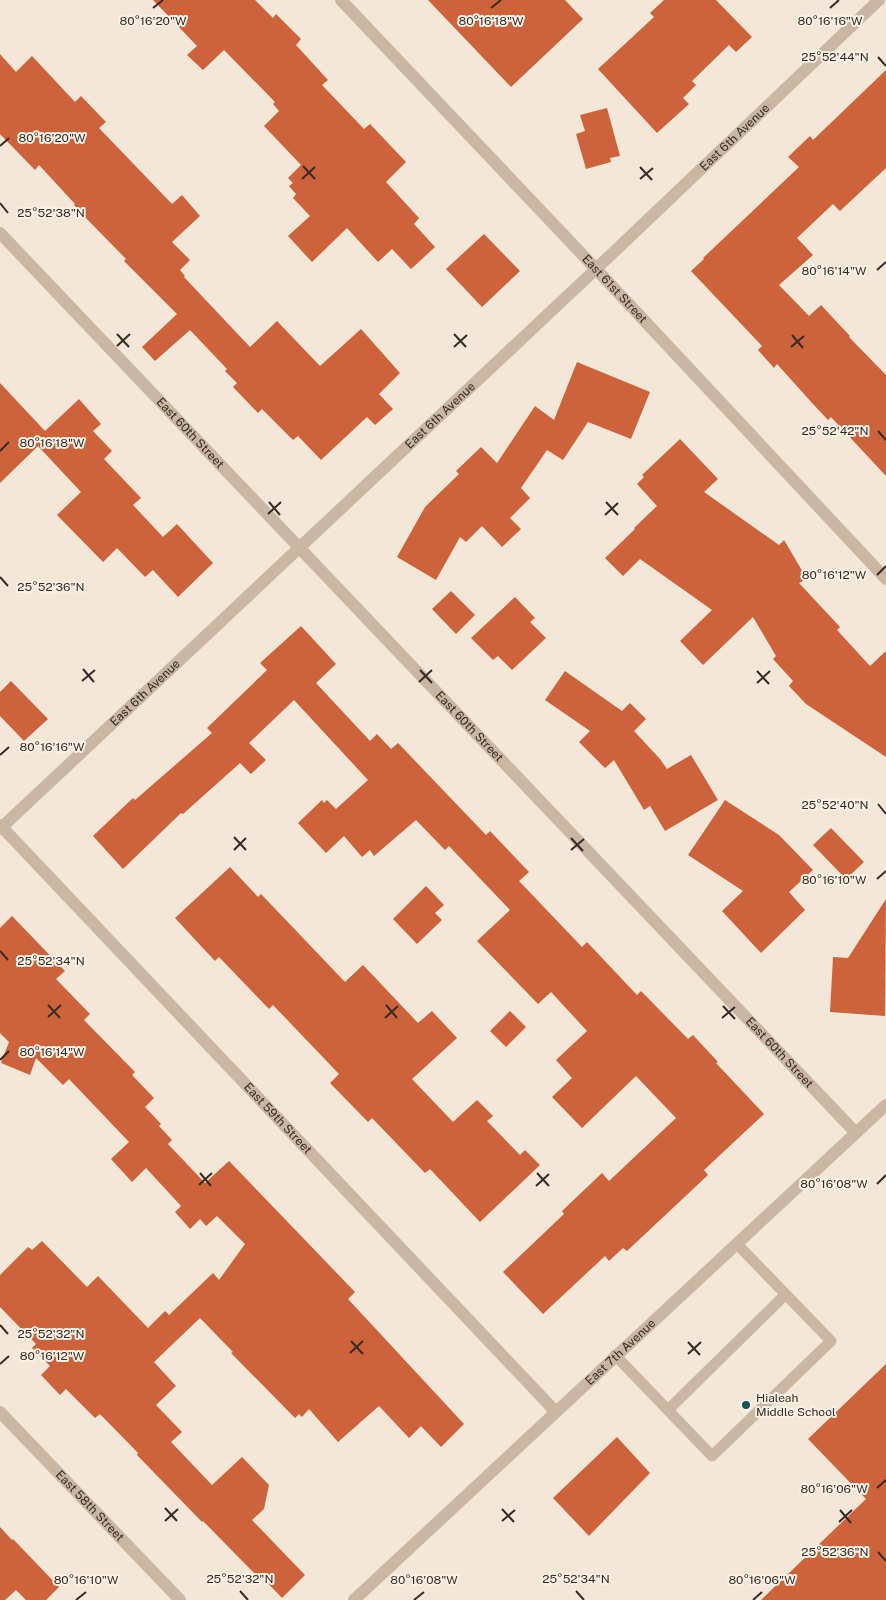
<svg xmlns="http://www.w3.org/2000/svg" width="886" height="1600" font-family="'Public Sans',sans-serif">
<rect width="100%" height="100%" fill="#f3e7d8"/>
<!-- building -->
<g fill="#ce623b">
<path d="M153,0h102l18,18 3,-4 25,25 -5,6 32,35 -6,5 42,44 6,-5 36,38 -20,20 33,36 -5,6 21,23 -24,22 -19,-20 -14,13 -31,-34 -35,34 -24,-26 22,-20 -17,-18 3,-4 -7,-8 4,-3 -5,-5 13,-13 -37,-39 15,-15 -6,-7 2,-2 -51,-52 -21,20 -16,-15 10,-9z"/>
<path d="M428,0h137l18,19 -72,68z"/>
<path d="M664,0h52l36,37 -16,15 -7,-7 -37,36 4,4 -13,13 6,6 -32,29 -59,-64 56,-52 -4,-4z"/>
<path d="M0,54l16,18 16,-16 43,46 6,-6 25,26 -7,6 73,76 10,-9 18,21 -28,26 18,18 -10,10 5,6 -1,1 66,70 27,-26 43,45 41,-37 39,44 -21,21 14,15 -18,16 -8,-8 -46,43 -23,-24 -5,4 -31,-31 -4,4 -25,-26 4,-4 -12,-12 2,-2 -37,-39 -35,31 -13,-14 35,-33 -53,-53 2,-2 -44,-45 -8,-9 1,-1 -36,-39 -4,5 -35,-36z"/>
<path d="M886,70v98l-46,43 -7,-7 -36,34 16,17 -34,30 30,31 12,-11 29,31 -1,1 37,38v101l-55,-59 -3,3 -15,-16 -36,-40 -3,4 -16,-18 4,-4 -71,-75 13,-12 -1,-1 96,-91 -11,-10 22,-21 3,4z"/>
<path d="M607,108l13,48 -10,2 1,4 -25,7 -10,-35 9,-3 -5,-16z"/>
<path d="M484,234l36,37 -38,36 -36,-38z"/>
<path d="M577,362l73,30 -19,47 -43,-17 -25,38 -16,-10 -26,38 9,10 -20,20 11,11 -19,18 -20,-21 -16,16 -6,-5 -24,43 -39,-23 28,-50 34,-33 -3,-3 25,-24 16,16 38,-57 19,14z"/>
<path d="M0,383l45,48 34,-32 22,25 -8,7 19,20 -8,8 37,39 -8,7 30,32 14,-13 36,39 -35,34 -25,-27 -8,7 -28,-29 -14,14 -46,-47 24,-23 -43,-46 -38,37z"/>
<path d="M680,439l38,40 -14,13 75,53 5,-5 23,39 -8,4 41,44 -3,3 33,36 16,-15v106l-80,-53 -17,-18 4,-5 -20,-22 3,-3 -23,-39 -50,48 -23,-24 32,-31 -72,-51 -17,17 -18,-18 30,-29 -1,-1 23,-22 -20,-22 7,-7 -2,-2z"/>
<path d="M451,591l24,24 -19,19 -24,-25z"/>
<path d="M515,597l20,21 -5,4 16,16 -34,32 -14,-14 -5,4 -22,-22z"/>
<path d="M301,626l35,38 -20,19 54,58 7,-7 14,15 7,-6 88,92 4,-4 39,41 -10,9 63,66 5,-5 50,53 4,-4 47,48 5,-4 25,27 -2,1 48,51 -60,56 4,5 -81,76 -4,-3 -14,13 -4,-5 -62,58 -40,-42 61,-58 -2,-3 40,-38 7,8 67,-63 -40,-42 -54,52 -30,-31 20,-19 -16,-18 31,-29 -36,-39 -13,12 -61,-63 33,-31 -61,-64 -4,4 -29,-30 -42,36 -4,-6 -8,7 -18,-21 -18,17 -28,-30 24,-23 2,3 3,-3 9,9 32,-29 -74,-80 -45,43 17,17 -15,14 -11,-11 -57,51 -2,-1 -58,56 -30,-33 40,-38 2,2 77,-67 -5,-5 60,-58 -7,-7z"/>
<path d="M565,671l57,40 8,-8 16,16 -12,12 26,28 7,10 24,-14 27,45 -53,31 -15,-25 -6,4 -30,-50 -9,8 -26,-26 11,-11 -45,-31z"/>
<path d="M11,681l37,38 -24,22 -24,-25v-24z"/>
<path d="M725,800l54,35 34,35 -24,22 16,18 -44,43 -39,-42 21,-20 -55,-36z"/>
<path d="M831,828l33,34 -18,17 -33,-34z"/>
<path d="M230,867l28,30 3,-3 84,88 18,-17 55,58 14,-12 25,27 -45,41 41,43 24,-22 16,16 -6,5 33,34 5,-5 15,15 -60,57 -50,-53 -5,4 -53,-55 -4,4 -38,-39 9,-9 -66,-69 -4,4 -50,-52 -4,4 -40,-43z"/>
<path d="M426,886l18,19 -9,8 7,7 -25,24 -24,-25z"/>
<path d="M886,899l-1,117 -55,-4 3,-55 15,1z"/>
<path d="M12,916l53,55 -9,8 34,35 -6,6 51,52 -3,3 22,23 -9,9 16,17 -2,2 13,14 -4,4 37,39 24,-22 126,131 -7,7 116,125 -23,23 -20,-21 -12,12 -30,-32 -41,36 -29,-33 -7,8 -3,-3 -4,4 -64,-65 2,-1 -33,-34 -46,44 22,24 -20,19 26,27 -11,10 41,43 30,-28 27,28 -5,24 -12,11 53,55 -23,23 -23,-24 -2,2 -54,-55 -1,1 -65,-67 1,-2 -38,-39 -5,4 -29,-29 -6,6 -19,-20 9,-9 -18,-18 4,-4 -36,-37v-32l28,-28 4,3 10,-9 45,46 11,-11 50,52 17,-17 4,4 44,-42 6,7 26,-36 -28,-28 -11,10 -6,-7 -10,10 -15,-17 6,-6 -35,-38 -14,14 -21,-23 18,-17 -60,-63 -6,6 -27,-27 -6,17 -29,-12 8,-21 -9,-9v-105z"/>
<path d="M510,1011l16,16 -20,20 -16,-16z"/>
<path d="M886,1364v236h-125l105,-101 -58,-60z"/>
<path d="M617,1437l33,36 -61,63 -36,-38z"/>
<path d="M0,1527l12,13 1,-1 46,48 -13,13h-20l-10,-10 -11,10h-5z"/>
</g>
<g fill="none" stroke-linecap="round" stroke-linejoin="round">
<!-- service -->
<g stroke="#cbb6a3" stroke-width="11">
<path d="M615,1355l97,101 119,-115 -94,-97"/>
<path d="M668,1410l117,-115"/>
</g>
<!-- minor -->
<g stroke="#cbb6a3" stroke-width="12">
<path id="s1" d="M341,0l255,269 290,310"/>
<path id="s2" d="M0,233l856,900"/>
<path id="s3" d="M0,825l555,586"/>
<path id="s4" d="M0,829l596,-560 283,-269"/>
<path id="s5" d="M0,1412l180,188"/>
<path id="s6" d="M354,1600l532,-495"/>
</g>
</g>
<!-- ticks -->
<path fill="none" stroke="#362b26" stroke-width="2" d="M153,8l10,-8M491,8l10,-8M830,8l9,-8M878,57l8,9M0,146l9,-8M303,166l12,13M640,167l12,13M302,179l13,-12M640,179l13,-11M0,203l8,10M877,270l9,-8M117,334l12,13M454,334l12,13M792,335l11,13M117,346l13,-12M454,347l13,-12M791,347l13,-11M878,431l8,9M0,451l9,-9M269,502l11,13M606,502l12,13M268,514l13,-12M605,515l13,-12M877,575l9,-9M0,577l8,9M83,669l11,13M420,670l12,13M757,671l12,13M82,681l13,-11M419,682l13,-12M757,683l13,-12M0,755l9,-8M878,804l8,10M234,837l12,13M571,838l12,13M234,850l12,-12M571,850l13,-11M877,879l9,-8M0,951l8,9M48,1005l12,13M386,1005l11,13M723,1006l12,13M48,1017l13,-12M385,1018l13,-12M722,1018l13,-11M0,1060l9,-9M200,1173l11,13M537,1173l12,13M877,1184l9,-9M199,1185l13,-12M536,1186l13,-12M0,1325l8,9M351,1341l12,13M688,1342l12,13M350,1353l13,-12M688,1354l13,-12M0,1364l9,-8M877,1488l9,-8M165,1508l12,13M502,1509l12,13M840,1510l11,13M165,1521l13,-12M502,1521l13,-11M839,1522l13,-12M878,1552l8,9M240,1591l8,9M576,1591l8,9M76,1600l10,-8M414,1600l10,-8M753,1600l9,-8"/>
<!-- markers -->
<circle fill="#195359" stroke="#faf1e4" stroke-width="2" cx="746" cy="1405" r="5"/>
<g text-anchor="middle" stroke-width="4" stroke-linejoin="round" paint-order="stroke">
<!-- street labels -->
<g font-size="12" fill="#362b26" stroke="#faf1e4">
<text dy="4" stroke="none"><textPath href="#s4" startOffset="1009">East 6th Avenue</textPath></text>
<text dy="4" stroke="none"><textPath href="#s1" startOffset="398">East 61st Street</textPath></text>
<text dy="4" stroke="none"><textPath href="#s4" startOffset="604">East 6th Avenue</textPath></text>
<text dy="4" stroke="none"><textPath href="#s2" startOffset="276">East 60th Street</textPath></text>
<text dy="4" stroke="none"><textPath href="#s4" startOffset="199">East 6th Avenue</textPath></text>
<text dy="4" stroke="none"><textPath href="#s2" startOffset="681">East 60th Street</textPath></text>
<text dy="4" stroke="none"><textPath href="#s2" startOffset="1131">East 60th Street</textPath></text>
<text dy="4" stroke="none"><textPath href="#s3" startOffset="404">East 59th Street</textPath></text>
<text dy="4" stroke="none"><textPath href="#s6" startOffset="364">East 7th Avenue</textPath></text>
<text dy="4" stroke="none"><textPath href="#s5" startOffset="130">East 58th Street</textPath></text>
</g>
<!-- poi labels -->
<g font-size="12" fill="#362b26" stroke="#faf1e4" text-anchor="start">
<text x="756" y="1402">Hialeah<tspan x="756" dy="14">Middle School</tspan></text>
</g>
</g>
<g font-size="12" text-anchor="middle" fill="#362b26" stroke="#faf1e4" stroke-width="4" stroke-linejoin="round" paint-order="stroke">
<text x="153" y="25">80°16'20"W</text>
<text x="491" y="25">80°16'18"W</text>
<text x="830" y="25">80°16'16"W</text>
<text x="835" y="61">25°52'44"N</text>
<text x="52" y="142">80°16'20"W</text>
<text x="51" y="217">25°52'38"N</text>
<text x="834" y="275">80°16'14"W</text>
<text x="835" y="435">25°52'42"N</text>
<text x="52" y="447">80°16'18"W</text>
<text x="834" y="579">80°16'12"W</text>
<text x="51" y="591">25°52'36"N</text>
<text x="52" y="751">80°16'16"W</text>
<text x="835" y="809">25°52'40"N</text>
<text x="834" y="884">80°16'10"W</text>
<text x="51" y="965">25°52'34"N</text>
<text x="52" y="1056">80°16'14"W</text>
<text x="834" y="1188">80°16'08"W</text>
<text x="51" y="1338">25°52'32"N</text>
<text x="52" y="1360">80°16'12"W</text>
<text x="834" y="1493">80°16'06"W</text>
<text x="835" y="1556">25°52'36"N</text>
<text x="240" y="1583">25°52'32"N</text>
<text x="576" y="1583">25°52'34"N</text>
<text x="86" y="1584">80°16'10"W</text>
<text x="424" y="1584">80°16'08"W</text>
<text x="762" y="1584">80°16'06"W</text>
</g>
</svg>
